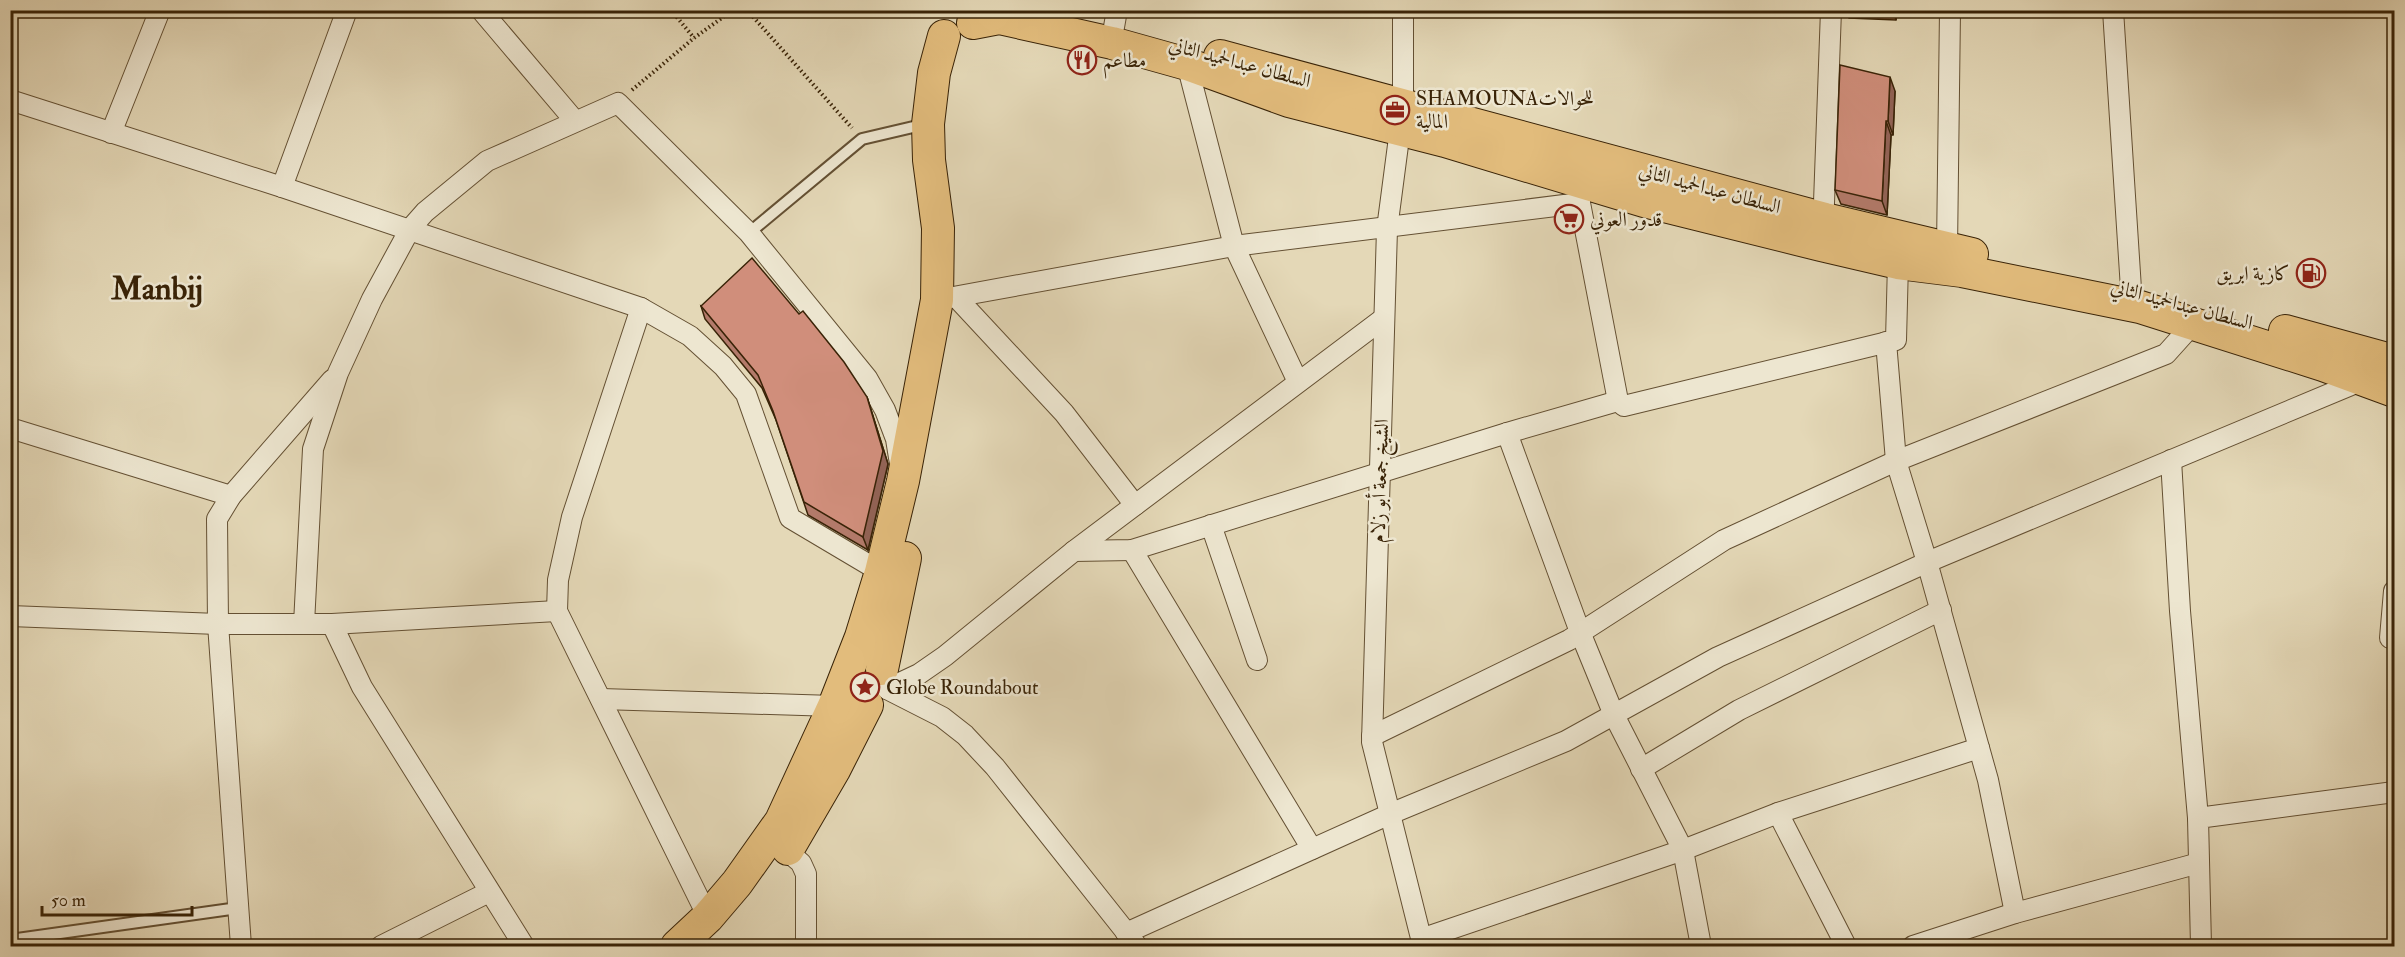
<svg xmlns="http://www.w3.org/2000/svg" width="2405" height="957" font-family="'IM FELL Double Pica',Amiri,serif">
<rect width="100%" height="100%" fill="#e4d8b7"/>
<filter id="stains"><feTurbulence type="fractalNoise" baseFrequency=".00333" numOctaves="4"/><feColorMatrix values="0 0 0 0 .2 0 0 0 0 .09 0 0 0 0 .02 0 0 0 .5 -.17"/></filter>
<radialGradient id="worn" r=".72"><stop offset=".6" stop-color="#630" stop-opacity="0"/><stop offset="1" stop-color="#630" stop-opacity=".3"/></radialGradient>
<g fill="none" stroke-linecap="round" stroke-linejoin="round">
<!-- lane casing -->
<g stroke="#645033" stroke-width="14">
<g id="lane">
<path d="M749,233l113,-94 64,-15"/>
<path d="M10,940l228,-32"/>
</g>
</g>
<!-- street casing -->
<g stroke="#645033" stroke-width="22">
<g id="street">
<path d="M481,10l94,111"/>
<path d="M1403,10v97l-16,122 -15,513 51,204"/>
<path d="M2113,10l18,279"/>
<path d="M1114,27l3,-17"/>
<path d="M1187,64l47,182 64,136"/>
<path d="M10,100l272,87 359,121 49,28 33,30 23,28 44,124 91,54"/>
<path d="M111,133l49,-123"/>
<path d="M282,187l65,-177"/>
<path d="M1580,190v13l38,198 6,5 272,-66 2,-77"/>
<path d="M1823,230l8,-220"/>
<path d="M1947,249l3,-239"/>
<path d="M956,297l108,116 71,92"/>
<path d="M937,300l297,-54 346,-43"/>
<path d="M641,308l-69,209 -14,63 -1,31 151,306"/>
<path d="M1886,342l10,119 31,101 61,218 27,133"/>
<path d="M10,428l221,68"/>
<path d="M1507,433l73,199 34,83 69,135 18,96"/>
<path d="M2171,460l9,151 18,207"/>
<path d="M1211,525l46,135"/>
<path d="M1132,550l180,299"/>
<path d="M1074,551l58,-1 375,-117 111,-32"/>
<path d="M10,616l208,8h114l225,-13"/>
<path d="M304,624l9,-175 25,-76 34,-74 38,-70 15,-17 62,-51 131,-58 131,130 118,145 18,32 11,29 4,25"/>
<path d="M332,624l30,63 162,259"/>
<path d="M2390,638l4,-47"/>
<path d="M887,689l32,-15 26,-18 129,-105 310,-233"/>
<path d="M887,689l55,28 23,18 30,32 142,179"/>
<path d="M601,699l233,7"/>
<path d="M1372,736l197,-96 155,-100 172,-79 270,-107 27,-30"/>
<path d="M1641,769l98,-59 202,-100"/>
<path d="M1778,813l201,-65"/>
<path d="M787,851l14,12 5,11v72"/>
<path d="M1126,933l264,-119 176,-73 152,-84 212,-96 433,-181"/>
<path d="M1421,939l262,-89 95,-37 68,133"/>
<path d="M241,946l-23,-322 -1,-105 14,-23 101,-116"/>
<path d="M381,946l108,-54"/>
<path d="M1913,946l102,-33 184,-50"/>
<path d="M2201,946l-3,-128 196,-26"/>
</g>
</g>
<!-- primary casing -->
<g stroke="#392307" stroke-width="34">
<g id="primary">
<path d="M973,23l26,-5 113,25 75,21 102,37 156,40 199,60 177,44 77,18 64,8 178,36 183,58 71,26"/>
<path d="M1220,56l605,163 147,35"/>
<path d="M2285,331l109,30"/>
<path d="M882,669l23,-111"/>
<path d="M788,849l46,-79 33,-65"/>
<path d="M677,946l31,-29 29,-34 44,-62 53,-115 27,-69 20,-65 22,-91 34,-181 1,-72 -9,-68 -1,-36 6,-51 10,-37"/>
</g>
</g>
<!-- path -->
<g stroke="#392307" stroke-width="4" stroke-dasharray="1.5 3" stroke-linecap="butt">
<path d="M671,10l23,28"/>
<path d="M747,10l105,118"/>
<path d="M632,90l62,-52 39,-28"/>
</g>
<!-- lane -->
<use href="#lane" stroke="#ede6d0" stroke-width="10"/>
<!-- street -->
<use href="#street" stroke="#ede6d0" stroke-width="20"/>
<!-- primary -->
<use href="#primary" stroke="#e2bc7c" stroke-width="32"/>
</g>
<!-- wall -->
<g fill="#b37a6a" stroke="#392307" stroke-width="1.5">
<path d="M1846,10h51l-1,10 -47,-2z"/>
<path d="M1895,91l-2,44h-2l-4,80 -46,-11 -6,-14z"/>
<path d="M701,306l166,91 21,67 -20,86 -60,-35 -32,-95 -14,-32 -57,-69z"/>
</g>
<!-- shaded-wall -->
<g fill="#926356" stroke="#392307" stroke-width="1.5">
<path d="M1893,10h4l-1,10z"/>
<path d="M1890,77l5,14 -2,44 -5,-14z"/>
<path d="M1886,121l5,14 -4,80 -5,-14z"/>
<path d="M867,397l21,67 -20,86 -5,-13z"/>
</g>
<!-- building -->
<g fill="#d08e7b" stroke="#392307" stroke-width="1.5">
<path d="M1840,65l50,12 -2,44h-2l-4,80 -47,-11z"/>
<path d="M752,258l47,56 4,-3 41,51 23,35 16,54 -20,86 -59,-35 -31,-91 -15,-36 -57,-69z"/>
</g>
<!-- icons -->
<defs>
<g id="restaurant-ring" transform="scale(1.5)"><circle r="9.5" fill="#ede6d0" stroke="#8f2418" stroke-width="1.5"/><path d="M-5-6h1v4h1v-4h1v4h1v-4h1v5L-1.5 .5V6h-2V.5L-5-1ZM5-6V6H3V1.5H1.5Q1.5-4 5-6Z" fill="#8f2418"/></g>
<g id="office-ring" transform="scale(1.5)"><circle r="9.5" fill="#ede6d0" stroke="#8f2418" stroke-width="1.5"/><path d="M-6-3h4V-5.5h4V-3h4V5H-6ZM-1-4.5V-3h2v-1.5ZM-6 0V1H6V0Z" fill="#8f2418"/></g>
<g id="supermarket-ring" transform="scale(1.5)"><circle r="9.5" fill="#ede6d0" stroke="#8f2418" stroke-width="1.5"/><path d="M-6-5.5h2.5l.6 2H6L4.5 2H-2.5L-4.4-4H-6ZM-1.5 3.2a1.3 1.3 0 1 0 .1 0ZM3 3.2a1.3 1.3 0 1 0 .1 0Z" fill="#8f2418"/></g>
<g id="fuel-ring" transform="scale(1.5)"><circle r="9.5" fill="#ede6d0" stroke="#8f2418" stroke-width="1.5"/><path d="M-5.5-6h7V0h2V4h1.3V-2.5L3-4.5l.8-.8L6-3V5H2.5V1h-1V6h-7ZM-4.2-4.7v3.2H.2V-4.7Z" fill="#8f2418"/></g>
<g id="sight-ring" transform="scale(1.5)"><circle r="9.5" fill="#ede6d0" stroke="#8f2418" stroke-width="1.5"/><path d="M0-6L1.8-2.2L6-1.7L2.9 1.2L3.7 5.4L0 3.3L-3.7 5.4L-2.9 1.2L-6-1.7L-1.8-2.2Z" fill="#8f2418"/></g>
</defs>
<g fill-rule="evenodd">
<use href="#restaurant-ring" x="1082" y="60"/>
<use href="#office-ring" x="1395" y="110"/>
<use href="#supermarket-ring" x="1569" y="219"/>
<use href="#fuel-ring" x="2311" y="273"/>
<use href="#sight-ring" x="865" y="687"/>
</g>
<g text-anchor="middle" stroke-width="5" stroke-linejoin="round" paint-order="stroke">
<!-- poi labels -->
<g font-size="20" fill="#392307" stroke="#ede6d0" text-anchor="start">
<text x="1103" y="67">مطاعم</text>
<text x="1416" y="105">SHAMOUNAللحوالات<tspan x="1416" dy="23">المالية</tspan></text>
<text x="1590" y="226">قدور العوني</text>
<text x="2290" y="280" text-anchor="end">كازية ابريق</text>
<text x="886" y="694">Globe Roundabout</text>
</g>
<!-- street labels -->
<g font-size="20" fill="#392307" stroke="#ede6d0">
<text transform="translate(1240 62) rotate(15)" y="7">السلطان عبدالحميد الثاني</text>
<text transform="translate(1710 188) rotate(15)" y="7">السلطان عبدالحميد الثاني</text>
<text transform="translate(2182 304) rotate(15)" y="7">السلطان عبدالحميد الثاني</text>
<text transform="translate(1379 481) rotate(-88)" y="7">الشيخ جمعة أبو زلام</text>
</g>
<!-- town labels -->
<g font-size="32" font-weight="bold" fill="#392307" stroke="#ede6d0">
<text x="157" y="299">Manbij</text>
</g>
</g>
<!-- margin -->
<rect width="2405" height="957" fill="none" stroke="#e4d8b7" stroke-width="36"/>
<rect x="12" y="12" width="2381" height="933" fill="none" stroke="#392307" stroke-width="3"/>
<rect x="18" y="18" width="2369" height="921" fill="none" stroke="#392307" stroke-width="1.5"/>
<!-- scale -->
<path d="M42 906v9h150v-9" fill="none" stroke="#392307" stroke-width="3"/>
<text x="51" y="906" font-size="18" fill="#392307" stroke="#ede6d0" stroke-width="4.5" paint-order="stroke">50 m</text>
<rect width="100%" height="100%" filter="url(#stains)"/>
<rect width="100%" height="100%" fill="url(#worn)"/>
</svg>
